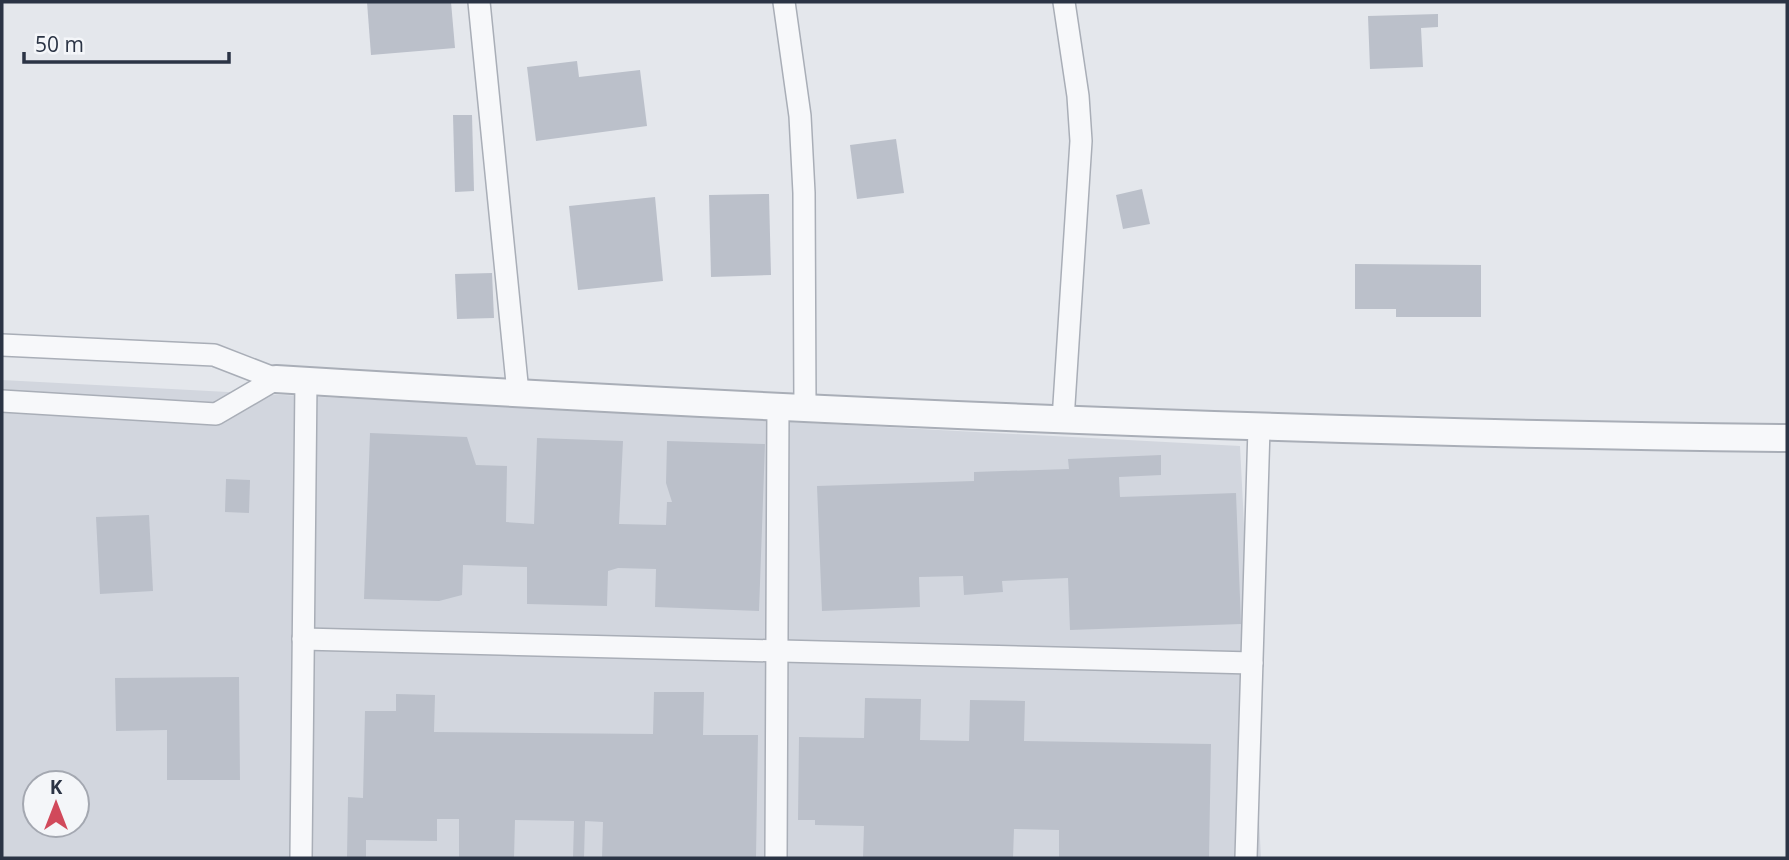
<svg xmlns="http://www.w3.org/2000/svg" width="1789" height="860" font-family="'Open Sans',sans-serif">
<rect width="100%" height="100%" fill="#e4e7ec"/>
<!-- built -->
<path fill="#d2d6de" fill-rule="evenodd" d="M2,380l1238,66 21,412h-1259zM35,783h42v42h-42z"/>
<!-- building -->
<g fill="#bbc0ca">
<path d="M367,2h84l4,46 -84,7z"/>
<path d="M1438,14v13l-17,1 2,39 -53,2 -2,-53z"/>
<path d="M577,61l2,16 61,-7 7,56 -111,15 -9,-74z"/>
<path d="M453,115h19l2,76 -19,1z"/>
<path d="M896,139l8,54 -47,6 -7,-54z"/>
<path d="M1142,189l8,35 -27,5 -7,-34z"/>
<path d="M769,194l2,81 -60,2 -2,-82z"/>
<path d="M655,197l8,84 -85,9 -9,-84z"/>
<path d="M1355,264l126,1v52h-85v-8h-41z"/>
<path d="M492,273l2,45 -37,1 -2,-45z"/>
<path d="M370,433l97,4 9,28 31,1 -1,56 28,2 3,-86 86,3 -4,83 47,1 1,-23h5l-6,-19 1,-42 98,3 -6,167 -104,-4 1,-38 -38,-1 -10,3 -1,35 -80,-2v-37l-64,-2 -1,30 -23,6 -75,-2z"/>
<path d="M1161,455v20l-42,2 1,20 116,-4 5,131 -171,6 -2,-52 -66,3 1,11 -39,3 -1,-19 -44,1 1,30 -98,4 -5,-125 157,-5v-9l95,-3 -1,-10z"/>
<path d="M226,479l24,1 -1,33 -24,-1z"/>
<path d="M149,515l4,76 -53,3 -4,-77z"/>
<path d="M239,677l1,103h-73v-50l-51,1 -1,-53z"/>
<path d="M654,692h50l-1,43h55l-2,123h-154l1,-36 -18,-1 -1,37h-11l1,-37 -59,-1 -1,38h-55v-39h-22v22l-71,-1v17h-19l1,-60 15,1 2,-87h31v-17l39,1 -1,37 219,2z"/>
<path d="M865,698l56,1 -1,41 49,1 1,-41 55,1 -1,40 187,3 -2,114h-150v-28l-45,-1 -1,29h-150l1,-32 -49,-1v-5h-17l1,-83 65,1z"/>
</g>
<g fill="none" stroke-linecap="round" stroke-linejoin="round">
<!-- minor casing -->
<g stroke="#a9aeb7" stroke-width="24">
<g id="minor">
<path d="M479,2l39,391"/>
<path d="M784,2l16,114 4,77 1,213"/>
<path d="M2,345l212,10 62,24 -60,35 -214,-13"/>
<path d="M1063,420l18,-279 -3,-45 -14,-94"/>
<path d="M303,639l949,24"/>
<path d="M301,858l5,-477"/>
<path d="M776,858l2,-453"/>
<path d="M1246,858l13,-430"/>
</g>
</g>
<!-- tertiary casing -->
<g stroke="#a9aeb7" stroke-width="30">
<path id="tertiary" d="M276,379c503,31 1007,54 1511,59"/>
</g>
<!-- minor -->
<use href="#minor" stroke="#f7f8fa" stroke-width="21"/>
<!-- tertiary -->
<use href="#tertiary" stroke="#f7f8fa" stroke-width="26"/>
</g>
<!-- border -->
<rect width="1789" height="860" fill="none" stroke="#2b3445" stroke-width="7"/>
<!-- north arrow -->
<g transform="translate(56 804)"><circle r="33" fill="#f4f6f9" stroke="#a4a8b1" stroke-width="2"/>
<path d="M0-5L12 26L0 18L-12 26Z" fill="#d1495b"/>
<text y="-10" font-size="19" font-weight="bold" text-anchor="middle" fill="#2b3445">K</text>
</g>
<!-- scale -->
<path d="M24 52v10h205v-10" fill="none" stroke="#2b3445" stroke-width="3.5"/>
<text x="35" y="52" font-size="21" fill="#2b3445" stroke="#f4f6f9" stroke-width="5" paint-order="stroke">50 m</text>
</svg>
